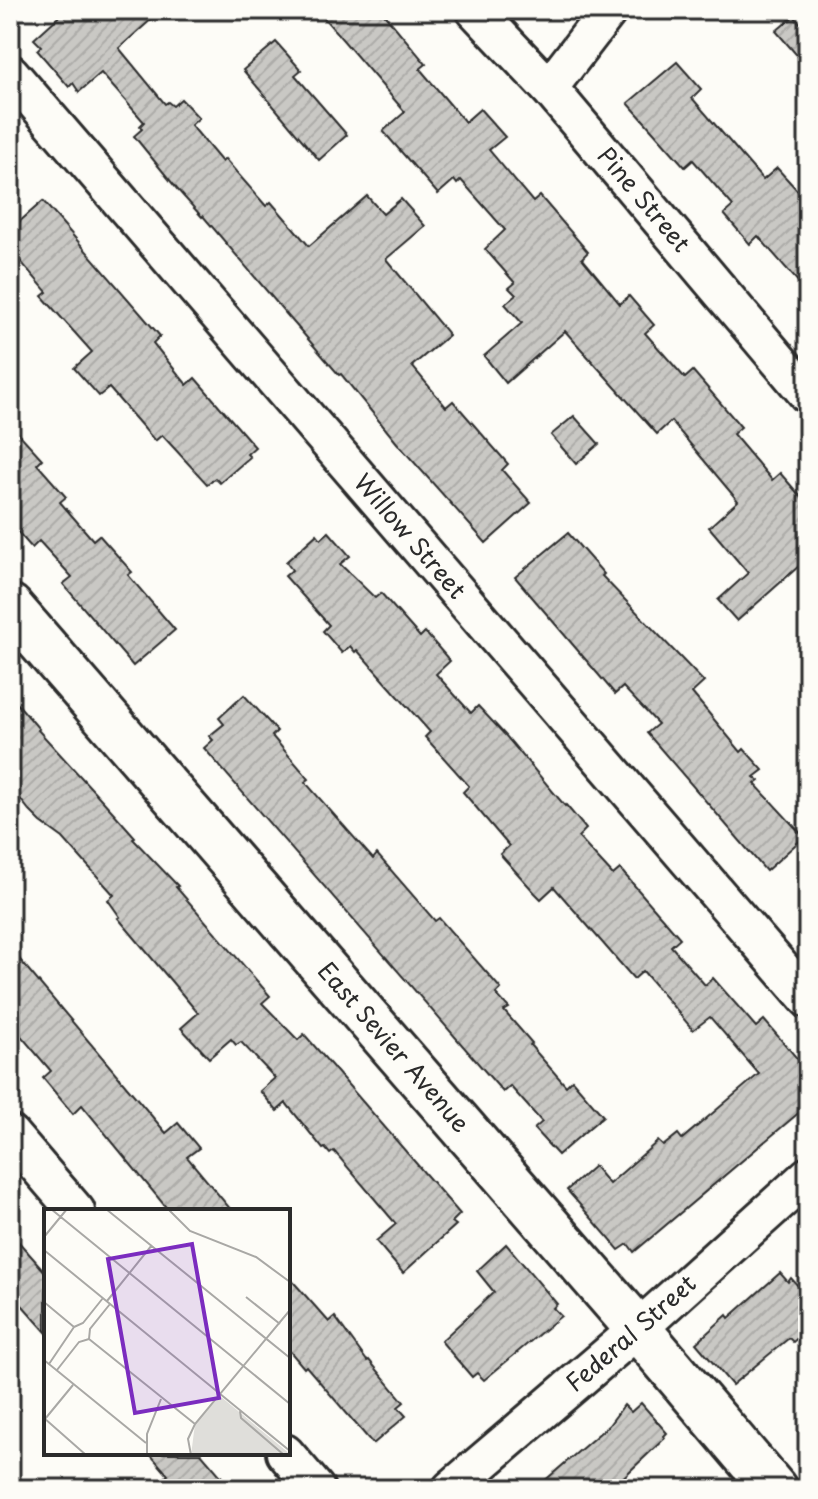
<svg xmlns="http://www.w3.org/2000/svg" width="818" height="1499" font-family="'Playpen Sans',sans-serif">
<defs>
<pattern id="building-hatch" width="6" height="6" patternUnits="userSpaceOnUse" patternTransform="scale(2)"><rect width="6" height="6" fill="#c9c8c4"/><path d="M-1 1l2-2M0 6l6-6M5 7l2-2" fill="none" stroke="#adaca9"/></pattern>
</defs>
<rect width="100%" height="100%" fill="#fdfcf7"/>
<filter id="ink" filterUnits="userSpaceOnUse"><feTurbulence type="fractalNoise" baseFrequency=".0125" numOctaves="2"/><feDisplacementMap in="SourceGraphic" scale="16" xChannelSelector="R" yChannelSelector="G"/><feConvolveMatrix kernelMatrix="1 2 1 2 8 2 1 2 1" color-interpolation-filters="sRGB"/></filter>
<g filter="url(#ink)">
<!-- building -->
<g fill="url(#building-hatch)" stroke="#2b2b2b" stroke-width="2">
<path d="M66,10h96l-43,38 46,56 3,-2 5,4 8,-7 18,19 -8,7 31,37 3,-3 41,47 5,-4 38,44 58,-50 16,18 18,-15 24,27 -39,33 63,76 -37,31 34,41 7,-6 55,63 -6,6 29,33 -45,40 -89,-100 -56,-69 -2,1 -51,-59 -85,-100 -1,1 -25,-28 -43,-53 8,-7 -2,-3 4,-4 -43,-49 -22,19 -6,-9 -4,4 -32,-37 4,-4 -7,-7z"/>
<path d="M317,10h64l45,54 -6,5 45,53 15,-13 25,28 -16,13 44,52 7,-6 48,56 -6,6 38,46 9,-8 25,29 -9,8 40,45 8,-7 48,56 -8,7 39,46 8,-7 28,32v53l-71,63 -19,-21 30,-27 -39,-46 29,-26 -67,-80 -14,13 -92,-103 -59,52 -22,-27 38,-33 -17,-19 11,-9 -7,-7 6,-5 -30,-34 20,-19 -44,-50 -4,4 -3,-4 -16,14 -55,-63 22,-19z"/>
<path d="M794,16l14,16v36l-32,-37z"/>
<path d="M276,42l25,28 -6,5 52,60 -28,25 -76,-90z"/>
<path d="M677,62l24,27 -9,9 71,82 14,-12 31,34v91l-50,-57 -8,8 -26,-30 9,-8 -40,-46 -8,7 -57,-64z"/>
<path d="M43,201l117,135 -7,7 34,42 8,-7 60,69 -8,7 3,3 -30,26 -5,-5 -8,6 -45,-49 -7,6 -46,-53 -10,8 -25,-28 18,-16 -50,-56 5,-4 -37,-43v-19z"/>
<path d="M574,416l25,28 -23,20 -25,-29z"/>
<path d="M10,424l32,35 -5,5 29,33 -6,5 33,38 6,-5 33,37 -4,3 47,55 -42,36 -70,-82 9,-7 -33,-36 -7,7 -22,-25z"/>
<path d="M329,532l21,24 -10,8 35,34 6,-5 39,44 5,-5 25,29 -14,13 35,39 7,-7 28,30 59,70 1,-1 20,24 -8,8 35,38 7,-6 60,69 -9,8 34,39 8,-7 43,49 8,-7 44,51v34l-174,147 -6,-8 -9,6 -52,-60 27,-24 15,18 49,-43 5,5 15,-12 4,5 77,-65 -49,-57 -17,13 -50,-59 -9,8 -80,-92 -13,12 -6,-6 -35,-39 9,-8 -46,-54 6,-6 -44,-49 5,-5 -73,-82 -2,2 -5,-6 -8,7 -19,-22 6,-6 -44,-49 7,-6 -6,-8 31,-28 4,5z"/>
<path d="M568,533l36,41 -2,2 102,106 -12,11 49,59 3,-3 19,21 -9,7 5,4 -4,3 49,53 -38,34 -119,-138 11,-9 -35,-37 -8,7 -100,-117z"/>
<path d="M10,695l29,34 -1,1 74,81 23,26 -2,2 45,47 -2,1 94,109 -8,7 36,37 6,-6 156,180 -8,8 4,3 -53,48 -27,-32 20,-17 -62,-73 -4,3 -5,-6 -2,1 -37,-46 -9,8 -17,-20 15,-13 -34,-36 -5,3 -5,-6 -22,19 -28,-30 17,-15 -80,-95 2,-1 -12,-17 6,-5 -51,-57 -22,-16 -12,-12 -19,-24z"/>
<path d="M244,695l33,36 -5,5 37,43 -4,3 68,77 4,-5 58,67 4,-3 62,71 -5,5 13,14 -5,3 28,32 -2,2 36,41 6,-6 1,1 30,35 -45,39 -24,-26 8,-7 -32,-36 -7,6 -299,-344 9,-8 -4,-4 15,-12 -5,-6z"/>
<path d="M10,948l156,185 12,-10 21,25 -12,9 45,54h-63l-87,-106 -9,9 -30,-36 8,-7 -41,-48z"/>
<path d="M10,1232l36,41v59l-24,-27 -12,11z"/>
<path d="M506,1244l51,60 -4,4 8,8 -77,64 -7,-7 -5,4 -31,-36 53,-49 -17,-21z"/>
<path d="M780,1273l8,9 3,-4 17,19v32l-15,13 -4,-4 -57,47 -36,-42 31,-28 2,3z"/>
<path d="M288,1276l41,46 6,-5 32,44 2,-1 35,42 -6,5 8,9 -33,28 -67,-78 -2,2 -16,-19z"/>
<path d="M641,1403l26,30 -3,3 1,2 -54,51h-76l74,-64 15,-20 7,7z"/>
<path d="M149,1453h52l31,36h-80l16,-14z"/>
</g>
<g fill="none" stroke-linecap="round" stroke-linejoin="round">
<!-- street casing -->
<g stroke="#2b2b2b" stroke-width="42">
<g id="street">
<path id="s1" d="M475,10l74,78 259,307"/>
<path id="s2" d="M10,73l798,926"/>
<path d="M549,88l60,-78"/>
<path d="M10,1134l66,77"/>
<path d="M285,1453l31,36"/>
<path id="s3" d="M451,1489l187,-160 170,-153"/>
</g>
</g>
<!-- secondary casing -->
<g stroke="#2b2b2b" stroke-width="50">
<g id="secondary">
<path id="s4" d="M10,607l628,722 136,160"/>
</g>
</g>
<!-- street -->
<use href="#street" stroke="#fdfcf7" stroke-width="36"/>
<!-- secondary -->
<use href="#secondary" stroke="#fdfcf7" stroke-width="44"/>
</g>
</g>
<g text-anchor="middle" stroke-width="8" stroke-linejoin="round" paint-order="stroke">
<!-- street labels -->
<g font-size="24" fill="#2b2b2b" stroke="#fdfcf7">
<text dy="8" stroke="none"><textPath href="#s1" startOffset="254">Pine Street</textPath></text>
<text dy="8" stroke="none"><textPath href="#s2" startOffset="612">Willow Street</textPath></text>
<text dy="8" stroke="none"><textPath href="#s4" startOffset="584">East Sevier Avenue</textPath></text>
<text dy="8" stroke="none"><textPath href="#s3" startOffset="238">Federal Street</textPath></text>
</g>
</g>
<!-- overview -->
<g transform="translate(44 1209)">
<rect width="246" height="246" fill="#fdfcf7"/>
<path d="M176,187l70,58v1h-99l4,-31z" fill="#dfdeda"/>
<path fill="none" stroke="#a9a8a5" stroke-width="2" d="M7,0l239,195M62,0l184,149M124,0l22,22 66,26 34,25M0,28l23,-28M0,41l246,201M202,88l34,27M63,92l45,-56M0,93l30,25M30,118l9,-4 20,-25M45,130l106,85M45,130l1,-10 20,-25M0,151l102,83M5,155l25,-37M13,161l22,-28 10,-3M196,202l1,7 43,37M0,209l42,37M1,210l28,-34M103,246v-21l14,-35M147,246l-3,-16 7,-15 95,-114"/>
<path fill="#7b2cbf" fill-opacity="0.15" stroke="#7b2cbf" stroke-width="4" d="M148,35l27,154 -84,15 -27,-154z"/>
<rect width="246" height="246" fill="none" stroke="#2b2b2b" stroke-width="4"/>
</g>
<!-- margin -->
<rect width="818" height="1499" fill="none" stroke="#fdfcf7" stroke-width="40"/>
<rect x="20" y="20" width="778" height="1459" fill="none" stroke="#2b2b2b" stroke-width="3" filter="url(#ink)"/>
</svg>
